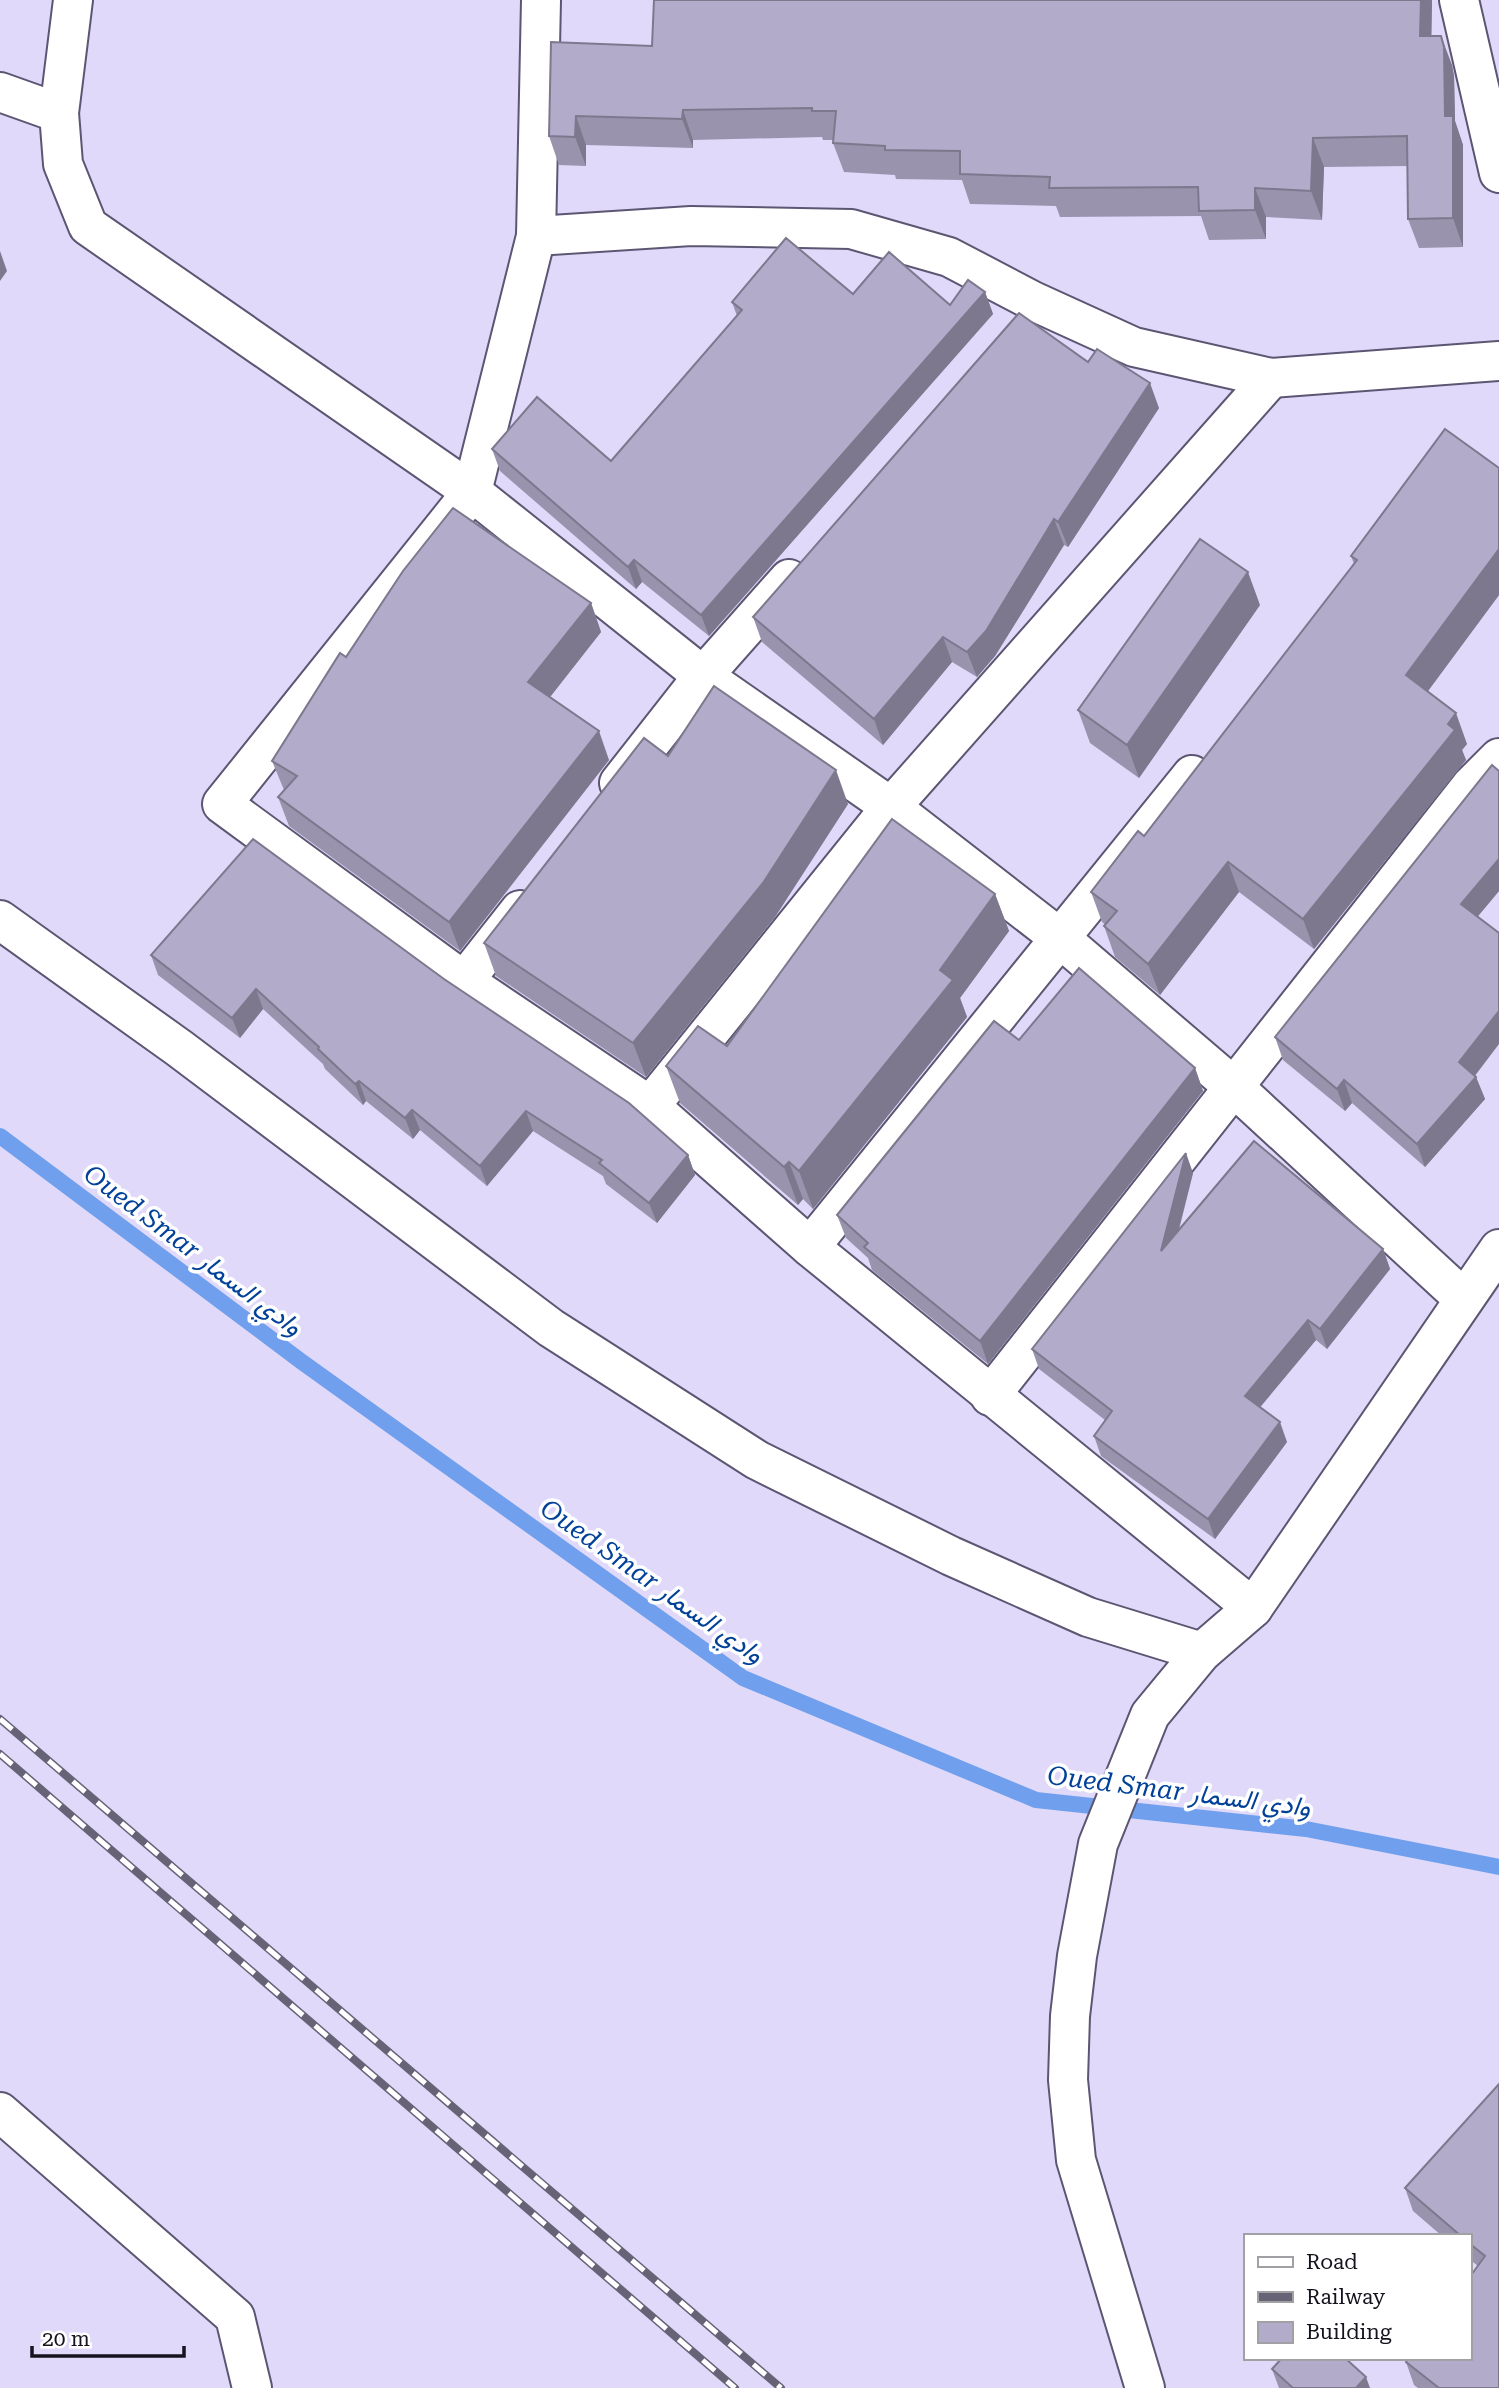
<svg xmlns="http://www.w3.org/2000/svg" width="1499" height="2388" font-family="'Roboto Serif',Vazirmatn,serif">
<rect width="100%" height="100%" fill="#e0d9fa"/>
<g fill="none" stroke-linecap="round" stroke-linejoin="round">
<!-- stream -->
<path stroke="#70a0ed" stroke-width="16" d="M0,1136l302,226 441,316 293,122 270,29 193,38"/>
<!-- minor casing -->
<g stroke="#5c5672" stroke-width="42">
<g id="minor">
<path d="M73,0l-14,113 4,51 25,62 384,266 231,184 188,131 170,132 174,149 229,211"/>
<path d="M541,0l-5,236 -64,256 -250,312 242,177 186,125 160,141 443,361"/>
<path d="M1459,0l40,173"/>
<path d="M0,92l59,21"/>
<path d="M536,236l155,-10 160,3 98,28 84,44 101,46 137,31 228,-17"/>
<path d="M619,783l84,-107 86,-97"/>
<path d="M0,920l179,128 372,280 206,132 194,96 137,61 114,35"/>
<path d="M464,981l56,-71"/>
<path d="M650,1106l241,-299 380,-429"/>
<path d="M810,1247l382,-472"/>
<path d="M990,1396l481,-610 28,-28"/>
<path d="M0,2112l235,205 17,71"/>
<path d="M1145,2388l-69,-228 -8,-80 2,-64 7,-60 21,-112 52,-129 52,-63 51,-44 246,-359"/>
</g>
</g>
<!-- minor -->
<use href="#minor" stroke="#fff" stroke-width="38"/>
<!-- rail casing -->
<g stroke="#676377" stroke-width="8">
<g id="rail">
<path d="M0,1719l781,669"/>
<path d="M0,1754l735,634"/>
</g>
</g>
<!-- rail -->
<use href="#rail" stroke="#fff" stroke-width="5" stroke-dasharray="16" stroke-linecap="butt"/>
</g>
<!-- wall -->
<g fill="#9993ae">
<path d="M654,0h778l-1,36 21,29 2,11 1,45 8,24v102l-44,1 -11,-29v-53l-84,1 -2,53 -56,-3v22l-57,1 -8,-24 -141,1 -4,-11 -86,-2 -8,-24 -66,-1 -1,-4 -51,-3 -11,-29 1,-3h-11l-1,-3 -129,3v8l-107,-3v21l-27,-1 -10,-29 103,-90z"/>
<path d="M985,292l8,22 -284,322 -67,-54 -6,7 -136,-118 -8,-22 119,12 126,-145 -5,-14 121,-8 97,11z"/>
<path d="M1088,362l71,46 -91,139 -4,-2 -69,111 -18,21 -25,-15 -69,83 -121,-103 -9,-25z"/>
<path d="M1499,468v127l-72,97 40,52 -5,6 4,10 -152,189 -75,-57 -79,103 -45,-38 -11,-31 2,-1 -4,-3 -11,-30 53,-56 210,-272 -3,-8z"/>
<path d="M591,603l10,29 -51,65 59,63 -149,191 -171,-125 -11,-29 6,-7 -12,-29 74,-104z"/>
<path d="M1260,605l-121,173 -49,-35 -12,-33z"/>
<path d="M668,756l180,48 -73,113 -129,160 -150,-101 -12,-33z"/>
<path d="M1499,771v120l-22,26 -2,158 1,2 9,22 -60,68 -73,-64 -7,8 -62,-51 -8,-23z"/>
<path d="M995,894l14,37 -49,67 7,19 -154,192 -10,-10 -5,6 -118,-102 -14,-37 61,-20z"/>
<path d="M151,955l293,24 244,176 7,20 -38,48 -51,-39 -3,-8 -70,-45 -46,55 -67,-56 -7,9 -47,-38 -3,4 -38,-36 -2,-5 -60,-55 -23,29 -82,-63z"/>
<path d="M1019,1040l176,28 8,23 -215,273 -116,-94 -4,-12 -22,-20 -9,-23z"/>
<path d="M1193,1173l-14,57 204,19 7,20 -63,80 -11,-9 -56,67 27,35 -72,97 -114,-83 -7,-20 11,-16 -66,-51 -7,-20z"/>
<path d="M1499,2084v304h-81l-4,-3 -8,-23 72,-96 -9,-7v-23h-27l-29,-25 -8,-23z"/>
<path d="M1272,2369l98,19h-91z"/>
</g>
<!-- shaded-wall -->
<g fill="#7d788d">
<path d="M1421,0h11l-1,65 -11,-29z"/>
<path d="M1441,36l11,29 2,11 1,45 8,24v102l-10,-29 -8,-102z"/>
<path d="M683,110l10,30v8l-11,-29z"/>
<path d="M576,116l10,29v21l-11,-29z"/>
<path d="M1313,138l11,29 -2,53 -11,-29z"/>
<path d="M1255,188l11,29v22l-11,-29z"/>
<path d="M0,251l7,20 -7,10z"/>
<path d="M985,292l8,22 -284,322 -8,-21z"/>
<path d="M1150,383l9,25 -91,139 -10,-25z"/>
<path d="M1054,519l10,26 -69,111 -18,21 -10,-25z"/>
<path d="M1499,549v46l-82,111 -11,-31z"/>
<path d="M634,560l8,22 -6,7 -8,-22z"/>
<path d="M1248,572l12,33 -121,173 -12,-33z"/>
<path d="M591,603l10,29 -62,79 -11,-29z"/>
<path d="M943,637l9,25 -69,83 -9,-26z"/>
<path d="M1456,713l11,31 -5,6 4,10 -152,189 -11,-30z"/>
<path d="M599,731l10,29 -149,191 -11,-29z"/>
<path d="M836,770l12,34 -73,113 -129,160 -13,-34z"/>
<path d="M1499,859v32l-30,36 -8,-23z"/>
<path d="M1228,862l11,30 -79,103 -12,-31z"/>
<path d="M995,894l14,37 -49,67 7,19 -154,192 -14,-38 141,-201z"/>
<path d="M256,989l7,20 -23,29 -8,-20z"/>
<path d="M1499,1011v33l-31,41 -9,-23z"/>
<path d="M1195,1068l8,23 -215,273 -8,-23z"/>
<path d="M1476,1077l9,22 -60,68 -8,-23z"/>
<path d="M1344,1080l8,23 -7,8 -8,-22z"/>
<path d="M359,1081l7,20 -3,4 -8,-21z"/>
<path d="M412,1110l8,20 -7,9 -8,-21z"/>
<path d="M526,1111l7,20 -46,55 -7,-20z"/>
<path d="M1186,1153l7,20 -25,98 -7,-20z"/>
<path d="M688,1155l7,20 -38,48 -8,-20z"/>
<path d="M789,1162l14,37 -5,6 -14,-38z"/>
<path d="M1383,1249l7,20 -63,80 -7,-20z"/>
<path d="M1308,1320l8,20 -64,77 -7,-21z"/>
<path d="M1280,1422l7,20 -72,97 -7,-20z"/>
<path d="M1366,2377l4,11h-14z"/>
</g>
<!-- building -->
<g fill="#b2abca" stroke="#7d788d" stroke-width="2">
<path d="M654,0h767l-1,36h21l3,11 1,69h8v102l-45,1 -1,-83 -94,2 -2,53 -56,-3v22l-56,1 -1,-24 -149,1 1,-11 -90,-3v-23l-75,-1v-4l-52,-3 3,-32h-24v-3l-129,2 -1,9 -106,-3 -1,21 -26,-1 2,-94 101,4z"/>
<path d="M786,238l67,56 36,-42 61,53 18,-25 17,12 -284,323 -67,-55 -6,7 -136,-118 45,-52 74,64 131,-151 -10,-8z"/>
<path d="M1019,313l69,49 9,-13 53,34 -92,139 -4,-3 -68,112 -19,21 -24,-15 -69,82 -121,-102z"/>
<path d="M1445,429l54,39v81l-93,126 50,38 -8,11 7,6 -152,189 -75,-57 -80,102 -44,-38 13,-15 -26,-19 47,-61 6,5 213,-276 -6,-4z"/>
<path d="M453,508l138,95 -63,79 71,49 -150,191 -171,-125 19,-21 -25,-15 68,-108 6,4 57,-86z"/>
<path d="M1200,539l48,33 -121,173 -49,-35z"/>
<path d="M714,686l122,84 -73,113 -130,160 -149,-100 160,-205 24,18z"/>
<path d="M1492,765l7,6v88l-38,45 38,29v78l-40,51 17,15 -59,67 -73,-64 -7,9 -62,-52z"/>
<path d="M892,819l103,75 -55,76 13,10 -154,191 -10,-9 -5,5 -118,-101 32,-40 29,20z"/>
<path d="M253,839l191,140 185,124 59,52 -39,48 -50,-40 3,-3 -76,-49 -46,55 -68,-56 -7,8 -46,-37 -4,3 -37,-35 1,-2 -63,-58 -24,29 -81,-63z"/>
<path d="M1079,968l116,100 -215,273 -116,-94 4,-4 -31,-28 157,-194 25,19z"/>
<path d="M1254,1141l129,108 -63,80 -12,-9 -63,76 35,26 -72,97 -114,-83 18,-25 -80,-62 154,-196 -25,98z"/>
<path d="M1499,2084v304h-60l-33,-26 3,-4h60v-80l16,-22 -16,-13v-7h-8l-56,-48z"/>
<path d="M1282,2358h63l21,19 -10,11h-63l-21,-19z"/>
</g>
<g text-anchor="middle" stroke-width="7" stroke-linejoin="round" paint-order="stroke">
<!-- water labels -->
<g font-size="26" font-style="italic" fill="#024198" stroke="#fff">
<text transform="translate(193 1250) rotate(37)" y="9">Oued Smar وادي السمار</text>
<text transform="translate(652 1581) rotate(35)" y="9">Oued Smar وادي السمار</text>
<text transform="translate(1179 1791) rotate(7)" y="9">Oued Smar وادي السمار</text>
</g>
</g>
<!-- legend -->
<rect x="1244" y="2234" width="228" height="126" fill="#ffffff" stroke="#a1a1a5" stroke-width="2"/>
<rect x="1258" y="2257" width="35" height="10" fill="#ffffff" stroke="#a1a1a5" stroke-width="2"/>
<text x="1306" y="2269" font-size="21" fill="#15131e">Road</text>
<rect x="1258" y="2292" width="35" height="10" fill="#676377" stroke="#a1a1a5" stroke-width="2"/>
<text x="1306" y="2304" font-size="21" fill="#15131e">Railway</text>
<rect x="1258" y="2322" width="35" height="21" fill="#b2abca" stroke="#a1a1a5" stroke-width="2"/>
<text x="1306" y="2339" font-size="21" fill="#15131e">Building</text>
<!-- scale -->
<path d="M32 2346v10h152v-10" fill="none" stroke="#15131e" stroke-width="3.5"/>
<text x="42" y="2346" font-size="21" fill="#15131e" stroke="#ffffff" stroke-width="5" paint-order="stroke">20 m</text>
</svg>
